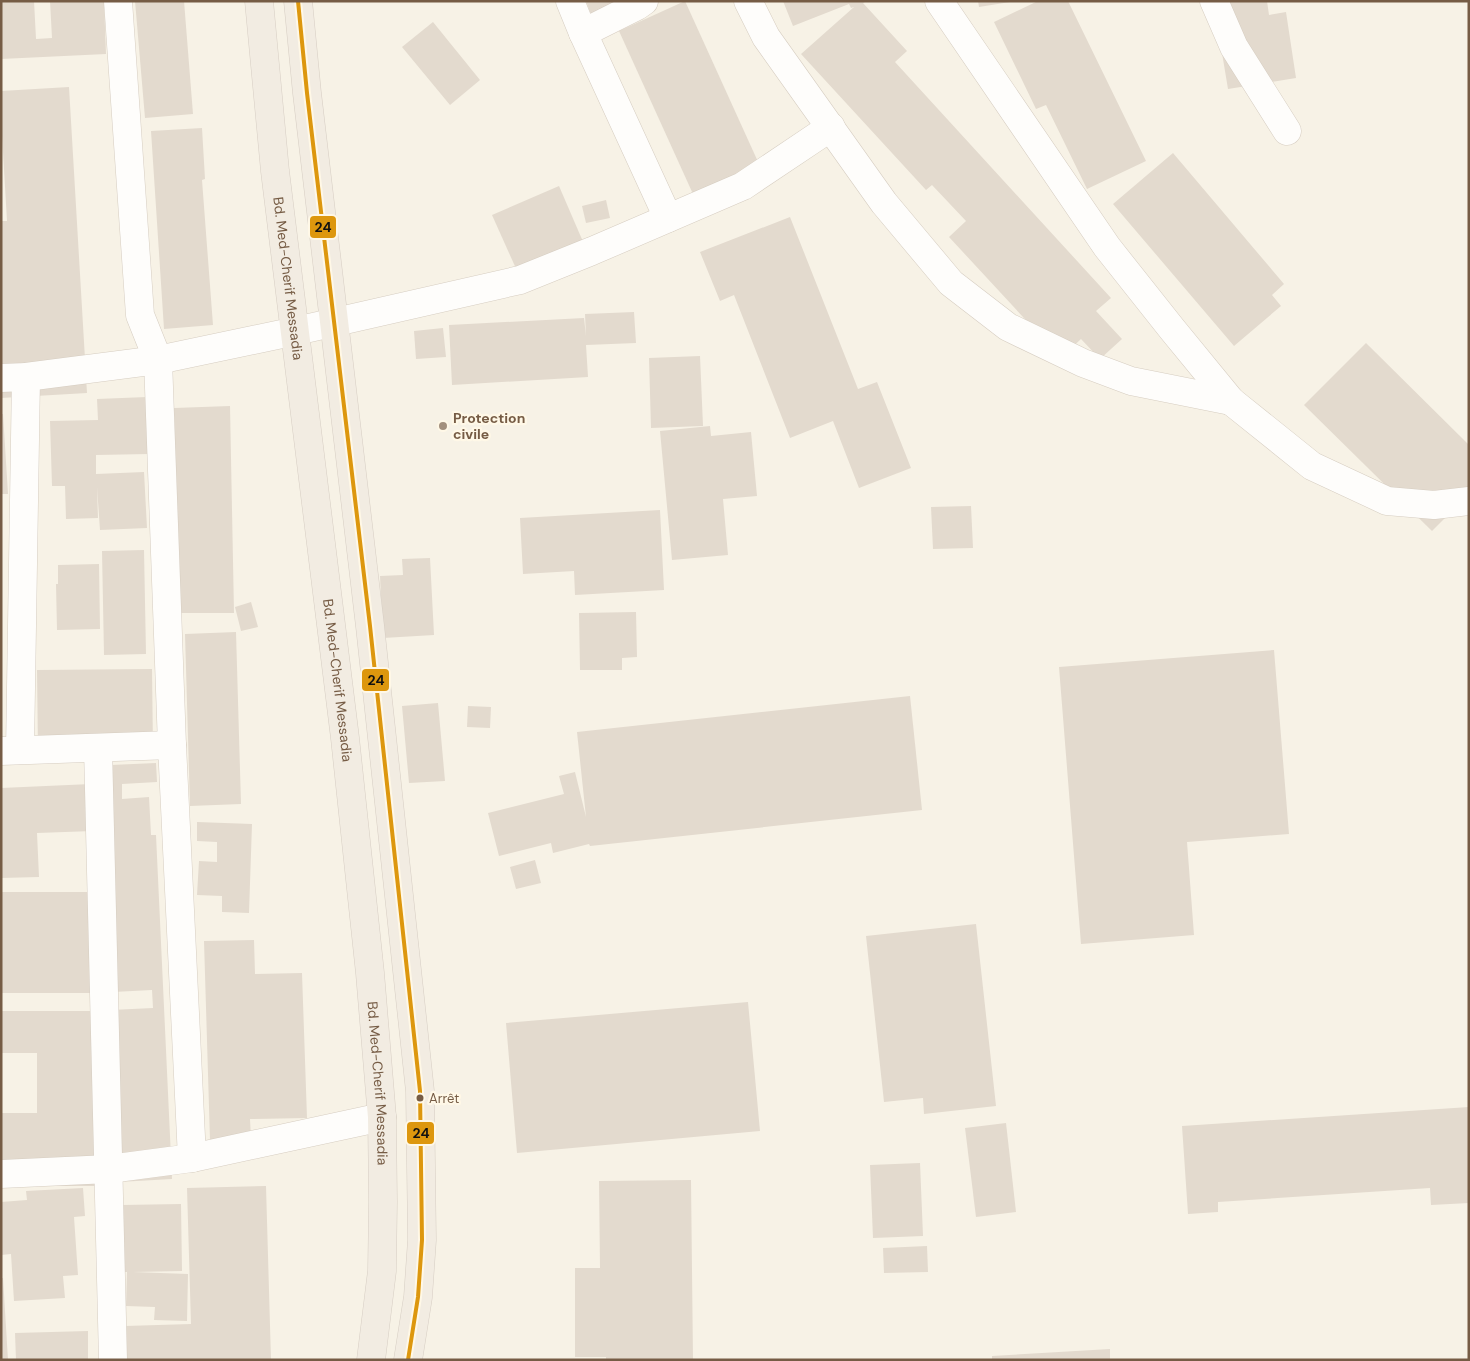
<svg xmlns="http://www.w3.org/2000/svg" width="1470" height="1361" font-family="'DM Sans',sans-serif">
<rect width="100%" height="100%" fill="#f7f2e6"/>
<!-- building -->
<g fill="#e3dace">
<path d="M1,1h33l2,38 16,-1 -2,-37h54l2,53 -105,5z"/>
<path d="M135,1h49l9,113 -48,4z"/>
<path d="M586,1h47l-40,19z"/>
<path d="M685,1l79,174 -66,30 -79,-174z"/>
<path d="M783,1h84l-4,2 44,48 -12,11 216,236 -15,13 26,28 -22,20 -19,-20 -20,19 -112,-121 17,-16 -34,-36 -6,5 -125,-136 53,-47 -3,1 -2,-4 -56,22z"/>
<path d="M978,1h32v1l-31,5z"/>
<path d="M1038,1h30l78,160 -59,28 -41,-84 -10,4 -42,-87z"/>
<path d="M1205,1h62l2,14 17,-3 10,66 -68,11 -12,-72z"/>
<path d="M433,22l47,58 -30,25 -48,-58z"/>
<path d="M69,87l18,306 -86,5v-177h6l-6,-103v-27z"/>
<path d="M202,128l3,51 -3,1 11,145 -49,4 -13,-198z"/>
<path d="M1173,153l111,131 -12,11 9,11 -47,40 -121,-142z"/>
<path d="M559,186l25,58 -66,29 -26,-58z"/>
<path d="M606,200l4,18 -24,5 -4,-17z"/>
<path d="M790,217l68,172 19,-7 34,86 -52,20 -26,-67 -43,17 -56,-143 -14,6 -20,-49z"/>
<path d="M634,312l2,31 -50,2 2,32 -136,8 -3,-60 135,-7 2,18 -1,-22z"/>
<path d="M443,328l3,29 -30,2 -2,-28z"/>
<path d="M1366,343l103,102v49l-37,37 -128,-126z"/>
<path d="M700,356l3,70 -52,2 -2,-70z"/>
<path d="M147,397l2,57 -53,1v19l48,-2 3,56 -47,2 -3,-43 1,31 -32,1 -1,-33h-13l-2,-65 48,-1 -1,-21z"/>
<path d="M230,406l4,207h-55l-5,-205z"/>
<path d="M1,414h2l5,80h-7z"/>
<path d="M710,426l1,10 40,-4 6,64 -34,3 5,56 -56,5 -12,-129z"/>
<path d="M971,506l2,42 -40,1 -2,-42z"/>
<path d="M660,510l4,80 -89,5 -1,-24 -51,3 -3,-56z"/>
<path d="M144,550l2,104 -42,1 -2,-104z"/>
<path d="M430,558l4,77 -51,3 -3,-62 23,-1 -1,-16z"/>
<path d="M99,564l1,65 -43,1 -1,-46h2v-19z"/>
<path d="M251,602l7,25 -17,4 -6,-24z"/>
<path d="M636,612l1,45 -15,1v12h-42l-1,-57z"/>
<path d="M236,632l5,172 -51,2 -5,-172z"/>
<path d="M1274,650l15,184 -102,8 7,93 -113,9 -22,-277z"/>
<path d="M152,669l1,81 -115,1 -1,-81z"/>
<path d="M910,696l12,114 -332,36 -1,-2 -36,9 -2,-10 -52,13 -11,-43 76,-19 -5,-18 16,-4 11,45 -9,-85z"/>
<path d="M438,703l7,78 -36,2 -7,-77z"/>
<path d="M468,706l23,1 -1,21 -23,-1z"/>
<path d="M156,763l1,19 -35,2v15l27,-2 2,38h5l16,344 -53,3 -8,-172 42,-2 -1,-18 -39,2 -2,-227z"/>
<path d="M91,784l2,47 -56,2 2,44 -38,1v-90z"/>
<path d="M197,822l55,2 -3,89 -27,-1v-16l-25,-1 2,-34 18,1v-20l-20,-1z"/>
<path d="M535,860l6,23 -25,6 -6,-22z"/>
<rect x="1" y="892" width="95" height="101"/>
<path d="M976,924l20,182 -72,8 -1,-16 -39,4 -18,-166z"/>
<path d="M254,940l1,34 47,-1 5,145 -57,1 1,20 -41,1 -6,-199z"/>
<path d="M748,1002l12,129 -243,22 -11,-130z"/>
<path d="M1,1011h94v175h-68l-26,-10v-63h36v-60h-36z"/>
<path d="M1469,1107v96l-38,2 -1,-17 -212,14v10l-30,2 -6,-88z"/>
<path d="M1006,1123l10,89 -40,5 -11,-89z"/>
<path d="M920,1163l3,73 -50,2 -3,-73z"/>
<path d="M691,1180l2,180h-87v-3h-31v-89h25l-1,-87z"/>
<path d="M266,1186l5,174h-144l-2,-34 66,-2 -4,-136z"/>
<path d="M83,1188l2,28 -11,1 4,58 -15,1 2,22 -51,3 -3,-47 -10,1v-53l26,-2 -1,-9z"/>
<path d="M181,1204l1,67 -49,1 55,2 -1,47 -33,-1 1,-13 -29,-1 1,-34h-4l-1,-67z"/>
<path d="M927,1246l1,26 -44,1 -1,-25z"/>
<path d="M1,1278h2l5,82h-7z"/>
<path d="M88,1331v29h-72l-1,-27z"/>
<path d="M1110,1349v11h-118v-4z"/>
</g>
<g fill="none" stroke-linecap="round" stroke-linejoin="round">
<!-- minor casing -->
<g stroke="#d6cdc1" stroke-width="29">
<g id="minor">
<path d="M118,1l22,314 18,45 14,385 20,413"/>
<path d="M570,1l13,32 85,185"/>
<path d="M748,1l18,36 118,166 67,80 57,44 75,36 48,18 100,20"/>
<path d="M939,1l168,246 65,82 59,72 81,65 75,35 47,4 35,-4"/>
<path d="M1214,1l20,46 53,84"/>
<path d="M583,33l54,-27 7,-5"/>
<path d="M1,378l25,-1 132,-17 138,-29 224,-51 72,-29 151,-65 88,-59"/>
<path d="M98,748l15,612"/>
<path d="M20,750l6,-373"/>
<path d="M1,751l171,-6"/>
<path d="M1,1174l108,-5 83,-11 190,-41"/>
</g>
</g>
<!-- trunk casing -->
<g stroke="#d6cdc3" stroke-width="29">
<g id="trunk">
<path id="s1" d="M259,1l16,170 70,567 25,235 12,144 1,85 -1,69 -11,89"/>
<path d="M298,1l9,92 63,533 50,465 2,149 -4,57 -10,63"/>
</g>
</g>
<!-- minor -->
<use href="#minor" stroke="#fefdfb" stroke-width="28"/>
<!-- trunk -->
<use href="#trunk" stroke="#f2ece2" stroke-width="28"/>
<!-- bus-1 casing -->
<g stroke="#fff8e7" stroke-width="8">
<path id="bus-1" d="M298,1l9,92 63,533 50,465 2,149 -4,57 -10,63"/>
</g>
<!-- bus-1 -->
<use href="#bus-1" stroke="#dd970e" stroke-width="4"/>
</g>
<!-- markers -->
<circle fill="#a3907d" stroke="#fff8e7" stroke-width="2" cx="443" cy="426" r="5"/>
<circle fill="#765c45" stroke="#fff8e7" stroke-width="2" cx="420" cy="1098" r="4.5"/>
<g text-anchor="middle" stroke-width="4.5" stroke-linejoin="round" paint-order="stroke">
<!-- bus labels -->
<g font-size="13" fill="#765c45" stroke="#fff8e7" text-anchor="start">
<text x="429" y="1103">Arrêt</text>
</g>
<!-- street labels -->
<g font-size="14" fill="#765c45" stroke="#fff8e7">
<text dy="5" stroke="none"><textPath href="#s1" startOffset="279">Bd. Med-Cherif Messadia</textPath></text>
<text dy="5" stroke="none"><textPath href="#s1" startOffset="684">Bd. Med-Cherif Messadia</textPath></text>
<text dy="5" stroke="none"><textPath href="#s1" startOffset="1089">Bd. Med-Cherif Messadia</textPath></text>
</g>
<!-- poi labels -->
<g font-size="14" font-weight="bold" fill="#765c45" stroke="#fff8e7" text-anchor="start">
<text x="453" y="423">Protection<tspan x="453" dy="16">civile</tspan></text>
</g>
</g>
<g stroke="#fff8e7" stroke-width="2">
<rect x="309" y="215" width="28" height="24" rx="5" fill="#dd970e"/>
<rect x="361" y="668" width="29" height="24" rx="5" fill="#dd970e"/>
<rect x="406" y="1121" width="29" height="24" rx="5" fill="#dd970e"/>
</g>
<g font-size="14" text-anchor="middle" font-weight="bold" fill="#111">
<text x="323" y="232">24</text>
<text x="376" y="685">24</text>
<text x="421" y="1138">24</text>
</g>
<!-- border -->
<rect width="1470" height="1361" fill="none" stroke="#765c45" stroke-width="5"/>
</svg>
